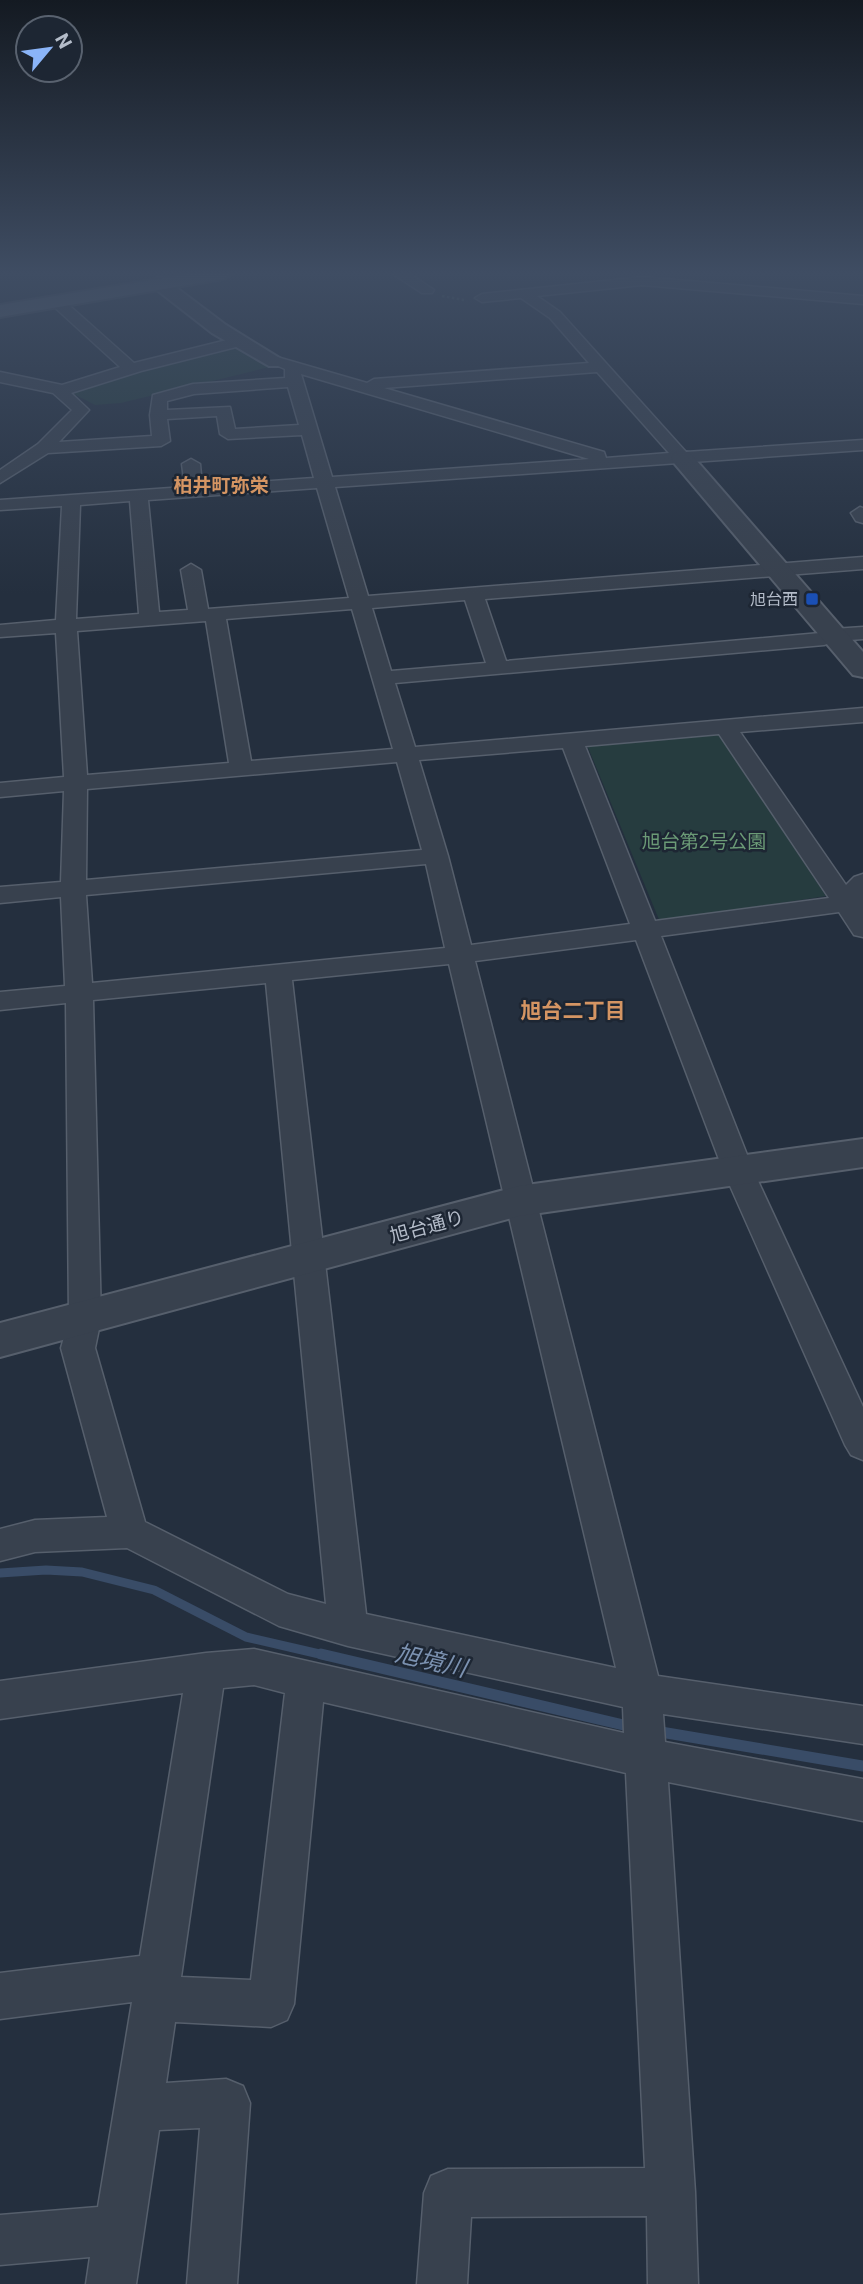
<svg xmlns="http://www.w3.org/2000/svg" width="863" height="2284" font-family="Roboto,'Noto Sans JP',sans-serif">
<rect width="100%" height="100%" fill="#242f3e"/>
<!-- green -->
<g fill="#263c3f">
<path d="M235,347l35,20 -149,36 -26,2 -27,-14z"/>
<path d="M717,732l109,164 -166,26 -73,-177z"/>
</g>
<g fill="none" stroke-linecap="round" stroke-linejoin="round">
<!-- stream-far1 -->
<path stroke="#394c67" stroke-width="9" d="M0,1573l46,-3 36,2 72,18 92,47 82,19"/>
<!-- stream -->
<g stroke="#394c67" stroke-width="11">
<path d="M321,1654l311,73"/>
<path d="M655,1731l208,35"/>
</g>
<!-- minor casing -->
<g stroke="#565f6c" stroke-width="3">
<g id="minor">
<path d="M393,274h17l24,16 -2,3h-10z"/>
<path d="M642,277l221,19v8l-221,-19 -105,11 23,16 126,140 177,-12v10l-528,37 33,109 495,-39v12l-378,30 21,62 314,-28 13,-4 30,-2v12l-26,2 -13,4 -429,38 20,64 448,-39v14l-123,10 106,153 8,-8 9,-3v63l-9,-2 -15,-23 -178,24 92,234 110,237v53l-12,-5 -6,-10 -122,-275 -87,-230 -161,21 183,715 205,30v38l-200,-30 2,28 198,37v42l-195,-39 27,410 3,92h-50l-1,-68 -176,1 -4,67h-50l7,-91 7,-17 17,-7 197,-1 -19,-395 -303,-71 -29,302 -7,16 -16,7 -96,-5 -9,61 60,-4 17,7 7,17 -13,181h-50l13,-156 -41,2 -23,154h-50l4,-27 -90,8v-50l98,-8 34,-205 -132,17v-46l140,-17 43,-263 -183,26v-38l206,-28 48,-4 370,84 -1,-26 -275,-61 -69,-20 -152,-78 -92,4 -35,9v-32l35,-9 72,-3 -46,-169 8,-29 -3,-316 -66,7v-18l65,-6 -4,-89 -61,6v-16l61,-5 3,-91 -64,6v-14l64,-6 -8,-144 -56,4v-12l56,-5 6,-114 -62,4v-10l185,-13 -3,-23 9,-5 9,5 2,22 112,-8 -12,-43 -74,4 -8,-5 -3,-18 -50,3 3,22 -9,5 -113,7 -48,30v-13l38,-26 34,-34 -19,-17 -53,-11v-10l62,13 58,-18 -69,-63 -2,-3 2,-3h10l73,65 105,-26 5,2 3,3 -3,3 -103,26 -70,22 18,17 -30,32 93,-6 -2,-21 3,-20 40,-11 92,-6v-9l-16,-7 8,-5 90,26 7,-4 215,-16 -39,-45 -29,-20 -39,4 -7,-4 7,-4zM597,372l72,81 -63,5 -2,-6 -220,-64zM301,374l288,85 -257,18zM288,387l11,38 -64,4 -5,-22 -63,3v-9l27,-7zM317,488l32,110 -141,11 -7,-39 -10,-6 -10,6 7,40 -29,2 -11,-112zM130,501l9,113 -63,5 4,-114zM465,600l21,63 -95,8 -19,-63zM352,609l41,140 -142,12 -25,-142zM206,621l23,142 -142,12 -10,-144zM719,734l110,164 -174,23 -70,-175zM563,748l67,176 -159,21 -23,-89 -29,-96zM397,762l25,88 -336,30 1,-91zM426,864l19,84 -353,35 -6,-88zM449,964l167,704 -250,-54 -74,-634zM266,983l60,621 -38,-10 -143,-72 -50,-174 6,-29 -8,-319zM254,1685l31,8 -34,287 -70,-3 42,-289z"/>
<path d="M860,507l3,1v15l-7,-2 -5,-8z"/>
</g>
</g>
<!-- tertiary casing -->
<g stroke="#565f6c" stroke-width="4">
<g id="tertiary">
<path d="M159,277l6,2 61,46 60,37 -3,4h-14l-57,-33 -59,-46 -3,-4z"/>
<path d="M682,451l8,2 173,199v25l-10,-2 -179,-212 -3,-5 3,-5z"/>
<path d="M863,1139v28l-344,49 -519,141v-34l519,-137z"/>
</g>
</g>
<!-- primary casing -->
<g stroke="#414a57" stroke-width="4">
<path id="primary" d="M189,274h43l-9,5 -223,38v-12z"/>
</g>
<!-- path -->
<path stroke="#44595c" stroke-width="2.5" stroke-dasharray="2.5 2.5" stroke-linecap="butt" d="M442,296l22,4"/>
<!-- minor -->
<use href="#minor" fill="#38414e" fill-rule="evenodd"/>
<!-- tertiary -->
<use href="#tertiary" fill="#38414e" fill-rule="evenodd"/>
<!-- primary -->
<use href="#primary" fill="#56606e" fill-rule="evenodd"/>
</g>
<!-- sky -->
<linearGradient id="sky" x2="0" y2="1"><stop stop-color="#141a22"/><stop offset="0.46" stop-color="#3f4d63"/><stop offset="1" stop-color="#3f4d63" stop-opacity="0"/></linearGradient>
<rect width="863" height="594" fill="url(#sky)"/>
<!-- markers -->
<rect fill="#1a4fb4" stroke="#1d2633" stroke-width="2.5" x="805" y="592" width="14" height="14" rx="3.5"/>
<g text-anchor="middle" stroke-width="5" stroke-linejoin="round" paint-order="stroke">
<!-- far-poi labels -->
<g font-size="16" fill="#b4bcc9" stroke="#1d2633" text-anchor="end">
<text x="798" y="605">旭台西</text>
</g>
<!-- far-quarter labels -->
<g font-size="19" font-weight="bold" fill="#d59563" stroke="#1d2633">
<text x="221" y="492">柏井町弥栄</text>
</g>
<!-- park labels -->
<g font-size="19" fill="#6b9a76" stroke="#1d2633">
<text x="704" y="848">旭台第2号公園</text>
</g>
<!-- street labels -->
<g font-size="19" fill="#b4bcc9" stroke="#1d2633">
<text transform="translate(427 1226) rotate(-15)" y="7">旭台通り</text>
</g>
<!-- neighbourhood labels -->
<g font-size="21" font-weight="bold" fill="#d59563" stroke="#1d2633">
<text x="573" y="1018">旭台二丁目</text>
</g>
<!-- near-water labels -->
<g font-size="24" font-style="italic" fill="#7c92b1" stroke="#1d2633">
<text transform="translate(431 1661) rotate(13)" y="8">旭境川</text>
</g>
</g>
<!-- north arrow -->
<g transform="translate(49 49) rotate(61)"><circle r="33" fill="#1d2633" stroke="#59626f" stroke-width="2"/>
<path d="M0-5L12 26L0 18L-12 26Z" fill="#8ab4f8"/>
<text y="-10" font-size="19" font-weight="bold" text-anchor="middle" fill="#b4bcc9">N</text>
</g>
</svg>
